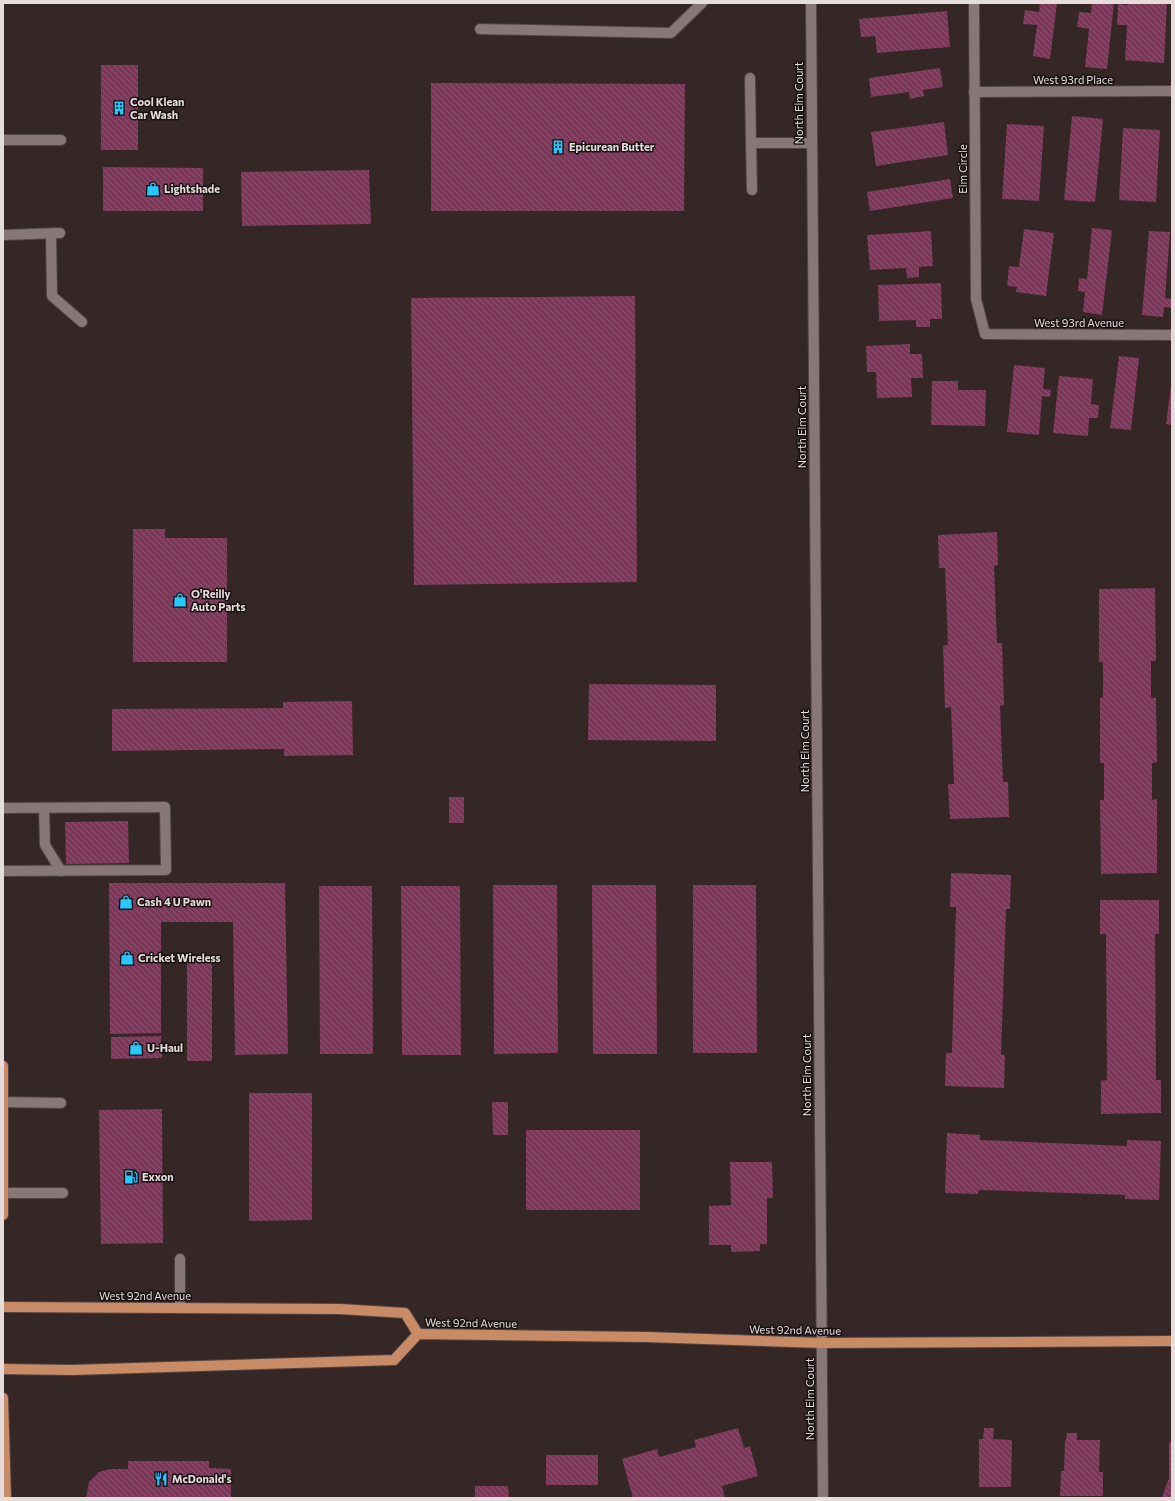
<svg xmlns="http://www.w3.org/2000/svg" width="1175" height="1501" font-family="Commissioner,sans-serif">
<defs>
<pattern id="building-back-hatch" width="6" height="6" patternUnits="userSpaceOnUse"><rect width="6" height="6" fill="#7c3759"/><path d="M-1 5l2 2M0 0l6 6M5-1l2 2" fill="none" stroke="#8e5370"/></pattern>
</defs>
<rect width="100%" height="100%" fill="#342726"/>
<!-- building -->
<g fill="url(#building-back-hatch)">
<path d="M1040,3h17l-7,56 -17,-3 4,-31 -14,-1 2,-14 14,2z"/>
<path d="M1092,3h22l-7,66 -22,-2 4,-38 -12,-2 2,-15 12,1z"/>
<path d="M1128,3h39l-3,60 -39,-3 2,-35h-10l1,-21 10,1z"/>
<path d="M947,11l3,36 -73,6 -2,-17 -14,1 -2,-18z"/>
<rect x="101" y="65" width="37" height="85"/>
<path d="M940,68l3,19 -20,3 1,6 -14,3 -1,-7 -38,5 -2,-19z"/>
<path d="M431,83l254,1 -1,127h-253z"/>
<path d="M1072,116l31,3 -8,83 -31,-2z"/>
<path d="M944,122l4,33 -72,11 -5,-34z"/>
<path d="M1007,124l37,2 -5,75 -37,-2z"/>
<path d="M1123,128l37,2 -4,72 -37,-2z"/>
<path d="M103,167l100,1v43h-100z"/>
<path d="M369,170l2,54 -129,2 -1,-54z"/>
<path d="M950,179l3,19 -83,13 -3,-19z"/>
<path d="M1092,228l20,2 -10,85 -19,-3 2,-20 -7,-1 1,-13 8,1z"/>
<path d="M1024,229l30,4 -8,63 -30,-4 1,-5 -10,-1 2,-20 10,1z"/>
<path d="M931,231l2,35 -14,1v10l-12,1 -1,-10 -36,2 -3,-35z"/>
<path d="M1149,231l21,1 -5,66 7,1v9l-8,-1 -1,10 -21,-2z"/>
<path d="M941,283l1,36h-12v8h-14v-7l-37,1 -1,-36z"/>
<path d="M635,296l2,286 -223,3 -3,-287z"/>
<path d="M910,344v10h12l1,24h-12l1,19 -35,1 -1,-26h-9l-1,-26z"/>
<path d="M1119,356l20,2 -8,72 -21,-2z"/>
<path d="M1014,365l31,3 -2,21 8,1 -1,7 -8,-1 -3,39 -32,-3z"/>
<path d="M1059,376l34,3 -2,25 8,1 -1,13h-9l-1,18 -35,-3z"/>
<path d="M932,381h26v9h28l-1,36 -54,-1z"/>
<path d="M1171,386h1v39l-6,-1z"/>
<path d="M133,529h32v9h62v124h-94z"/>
<path d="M997,532l1,33 -4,1 3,77h5l2,62 -4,1 3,76h5l1,35 -59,2 -2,-35h6l-3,-77 -6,1 -2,-62 5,-1 -3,-77h-6l-1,-33z"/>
<path d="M1155,588l1,73h-5v37h5l1,64 -5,1v37l5,-1v74l-56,1 -1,-74h4v-37h-4v-65h3v-36h-4v-73z"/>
<path d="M589,684l127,1v56l-128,-1z"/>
<path d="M352,701l1,54 -69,1v-7l-172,2v-42l171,-1v-6z"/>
<rect x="449" y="797" width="15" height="26"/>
<path d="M128,821l1,42 -63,1 -1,-42z"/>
<path d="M951,873l60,2 -1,34h-4l-5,146h4l-1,33 -59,-2 1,-33h6l4,-146h-6z"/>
<path d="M109,883h176l3,171 -53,1 -2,-133h-72v111l-51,1z"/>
<path d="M493,885h64l1,168 -64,1z"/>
<path d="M592,885h64l1,169h-64z"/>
<path d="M693,885h63l1,168h-64z"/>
<path d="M319,886h53l1,168h-53z"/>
<path d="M401,886h59l1,169h-59z"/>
<path d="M1100,900h59v34h-4l1,146h5v33l-60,1v-33l6,-1 -1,-146h-6z"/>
<rect x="187" y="959" width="25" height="102"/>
<path d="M161,1036l1,22 -51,1v-22z"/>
<path d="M249,1093h63v127l-63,1z"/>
<path d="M492,1102h16v33h-15z"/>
<path d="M162,1109l1,134 -62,1 -2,-134z"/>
<rect x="526" y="1130" width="114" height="80"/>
<path d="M947,1133l33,2v5l147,6v-6l34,1 -2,59 -34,-1v-4l-146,-5 -1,4 -33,-1z"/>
<path d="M730,1162h42l1,36h-6v46h-7v7l-29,1v-7h-22v-39l22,-1z"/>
<path d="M738,1428l6,20 6,-2 8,30 -36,10 3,12h-92l-11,-39 35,-10 2,8 37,-10 -2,-7z"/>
<path d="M984,1428h10l-1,11 19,1 -1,47h-32v-48h4z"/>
<path d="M1067,1433h10v7h23l-1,32h4v24h-43l1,-25h3l1,-31h1z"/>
<path d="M1169,1442h3v56h-7l-3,-1 7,-19z"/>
<rect x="546" y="1455" width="52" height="30"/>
<path d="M128,1461h81v7l22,1v29h-145l3,-16 10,-10 11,-3h18z"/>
<path d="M475,1486h33l1,12h-34z"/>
</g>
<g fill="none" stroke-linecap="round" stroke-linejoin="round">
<!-- lane casing -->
<g stroke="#504544" stroke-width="12">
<g id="lane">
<path d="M480,29l191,4 31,-30"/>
<path d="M750,78l1,65h61"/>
<path d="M3,140h58"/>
<path d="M751,143l1,47"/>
<path d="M51,234l1,62 30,26"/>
<path d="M3,235l57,-2"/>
<path d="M3,808l162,-1 1,63 -163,1"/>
<path d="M44,808l1,37 16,26"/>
<path d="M4,1102l57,1"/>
<path d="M3,1193h60"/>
<path d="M180,1308v-49"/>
</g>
</g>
<!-- street casing -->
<g stroke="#504544" stroke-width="12">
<g id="street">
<path d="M811,3l12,1495"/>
<path d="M974,3l2,296 9,35 187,1"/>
<path d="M974,92l198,-1"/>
</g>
</g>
<!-- primary casing -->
<g stroke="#504544" stroke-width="12">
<g id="primary">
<path d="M3,1066v149"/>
<path d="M3,1307l337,2 65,4 13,21"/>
<path d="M3,1369l69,1 322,-10 24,-26 228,3 176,6 350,-2"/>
<path d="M3,1398l3,100"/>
</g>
</g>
<!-- lane -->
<use href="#lane" stroke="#877776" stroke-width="10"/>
<!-- street -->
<use href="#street" stroke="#877776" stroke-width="10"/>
<!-- primary -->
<use href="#primary" stroke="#c98b65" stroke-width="10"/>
</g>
<!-- icons -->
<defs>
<g id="building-bare" transform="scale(1.08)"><path d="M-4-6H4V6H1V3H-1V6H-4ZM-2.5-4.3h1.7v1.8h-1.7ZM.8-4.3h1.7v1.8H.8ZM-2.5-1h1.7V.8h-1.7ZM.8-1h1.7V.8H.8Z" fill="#27c8ff" stroke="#171111" stroke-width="2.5" paint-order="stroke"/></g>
<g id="shop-bare" transform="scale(1.08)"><path d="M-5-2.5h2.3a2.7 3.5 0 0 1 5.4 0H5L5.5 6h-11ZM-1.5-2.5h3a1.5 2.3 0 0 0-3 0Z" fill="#27c8ff" stroke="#171111" stroke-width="2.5" paint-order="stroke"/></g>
<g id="fuel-bare" transform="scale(1.08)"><path d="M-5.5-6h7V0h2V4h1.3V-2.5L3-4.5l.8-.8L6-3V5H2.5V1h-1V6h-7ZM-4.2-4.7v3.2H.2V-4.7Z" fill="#27c8ff" stroke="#171111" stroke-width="2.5" paint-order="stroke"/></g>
<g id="restaurant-bare" transform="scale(1.08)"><path d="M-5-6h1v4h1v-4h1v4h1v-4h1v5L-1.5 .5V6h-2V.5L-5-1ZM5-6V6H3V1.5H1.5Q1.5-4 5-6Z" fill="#27c8ff" stroke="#171111" stroke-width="2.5" paint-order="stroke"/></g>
</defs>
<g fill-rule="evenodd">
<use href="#building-bare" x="119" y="108"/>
<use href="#building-bare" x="558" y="147"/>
<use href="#shop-bare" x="153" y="189"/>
<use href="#shop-bare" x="180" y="600"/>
<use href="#shop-bare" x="126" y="902"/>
<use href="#shop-bare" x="127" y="958"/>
<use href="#shop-bare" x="136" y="1048"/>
<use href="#fuel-bare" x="131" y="1177"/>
<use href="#restaurant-bare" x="161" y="1479"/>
</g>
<g text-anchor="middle" stroke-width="3" stroke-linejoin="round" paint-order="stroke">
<!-- street labels -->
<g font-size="11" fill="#e5dcdb" stroke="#171111">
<text x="1073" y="84">West 93rd Place</text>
<text transform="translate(799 103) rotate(-90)" y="4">North Elm Court</text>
<text transform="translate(963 169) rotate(-90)" y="4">Elm Circle</text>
<text x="1079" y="327">West 93rd Avenue</text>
<text transform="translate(802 427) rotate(-90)" y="4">North Elm Court</text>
<text transform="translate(805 751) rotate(-90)" y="4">North Elm Court</text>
<text transform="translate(807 1075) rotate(-90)" y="4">North Elm Court</text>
<text x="145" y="1300">West 92nd Avenue</text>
<text transform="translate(471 1323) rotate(1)" y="4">West 92nd Avenue</text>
<text transform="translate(795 1330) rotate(1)" y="4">West 92nd Avenue</text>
<text transform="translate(810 1399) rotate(-90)" y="4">North Elm Court</text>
</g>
<!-- poi labels -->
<g font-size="11" font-weight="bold" fill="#e5dcdb" stroke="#171111" text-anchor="start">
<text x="130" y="106">Cool Klean<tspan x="130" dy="13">Car Wash</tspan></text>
<text x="569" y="151">Epicurean Butter</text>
<text x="164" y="193">Lightshade</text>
<text x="191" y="598">O'Reilly<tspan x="191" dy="13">Auto Parts</tspan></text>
<text x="137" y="906">Cash 4 U Pawn</text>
<text x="138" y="962">Cricket Wireless</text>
<text x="147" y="1052">U-Haul</text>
<text x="142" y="1181">Exxon</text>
<text x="172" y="1483">McDonald's</text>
</g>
</g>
<!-- border -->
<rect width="1175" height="1501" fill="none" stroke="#e5dcdb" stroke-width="8"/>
</svg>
